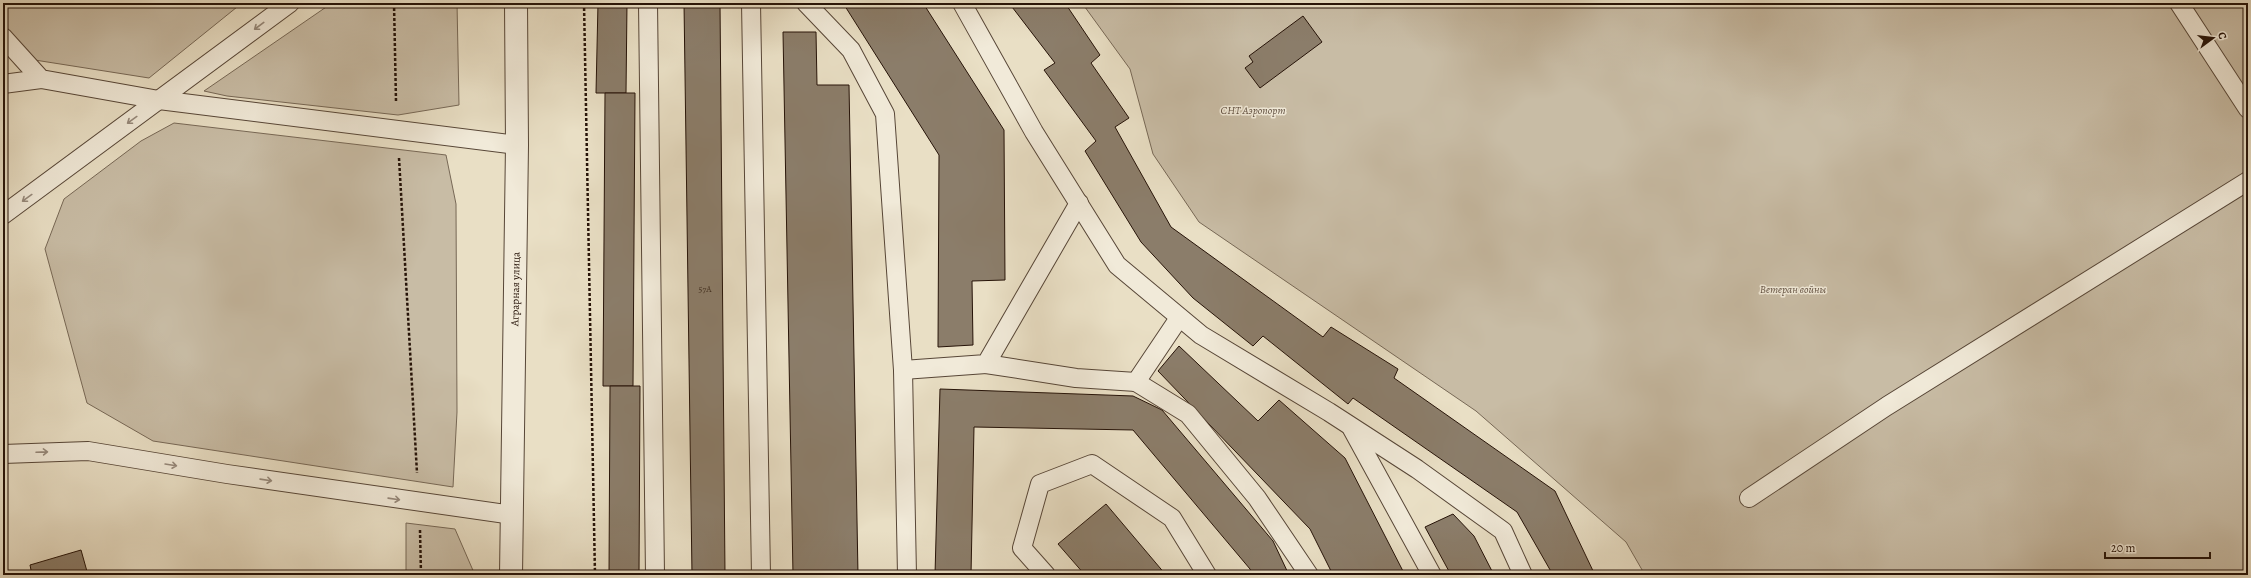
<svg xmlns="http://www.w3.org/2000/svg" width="2251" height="578" font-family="Alegreya,serif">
<rect width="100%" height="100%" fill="#e9dfc5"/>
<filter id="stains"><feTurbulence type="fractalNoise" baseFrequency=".005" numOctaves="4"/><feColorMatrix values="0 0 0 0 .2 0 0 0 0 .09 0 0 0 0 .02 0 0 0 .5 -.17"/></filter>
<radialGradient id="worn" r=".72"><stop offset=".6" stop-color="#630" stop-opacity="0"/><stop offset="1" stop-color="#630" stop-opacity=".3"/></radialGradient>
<!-- green -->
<g fill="#c8bca5" stroke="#776856">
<path d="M3,3h239l-93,75 -146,-23z"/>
<path d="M332,3h125l2,102 -61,10 -171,-19 -23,-5z"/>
<path d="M1082,3h1166v572h-603l-19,-33 -150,-131 -277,-189 -46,-68 -23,-85z"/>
<path d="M174,123l272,32 10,49 1,208 -4,75 -300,-46 -66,-38 -42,-154 19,-50 77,-58z"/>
<path d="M406,523l49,6 20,46h-69z"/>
</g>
<!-- building -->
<g fill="#8b7d6a" stroke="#261308">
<path d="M598,3h29l-1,90h-30z"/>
<path d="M684,3h36l5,572h-33z"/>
<path d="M843,3h80l81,127 1,150 -33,1 1,64 -35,2 1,-192z"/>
<path d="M1009,3h56l35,52 -9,8 38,55 -14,9 56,100 152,110 8,-10 67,42 -4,9 161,113 40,84h-42l-36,-63 -164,-114 -5,6 -85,-68 -10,10 -60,-48 -52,-56 -56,-91 11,-10 -52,-71 11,-7z"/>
<path d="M1303,16l19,26 -62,46 -15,-20 8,-6 -4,-6z"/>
<path d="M783,32h33l1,53h32l9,490h-65z"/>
<path d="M605,93h30l-2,293h-30z"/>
<path d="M1179,346l79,75 21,-21 66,58 60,117h-72l-23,-46 -152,-158z"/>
<path d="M610,386h30l-1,189h-30z"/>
<path d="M940,389l193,7 29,14 111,131 16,34h-36l-3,-6 -117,-139 -159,-3 -3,148h-36z"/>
<path d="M1106,504l60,71h-81l-27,-31z"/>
<path d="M1453,514l21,22 20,39h-43l-26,-48z"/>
<path d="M81,550l7,25h-56l-2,-10z"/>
</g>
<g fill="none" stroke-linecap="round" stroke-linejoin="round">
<!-- service casing -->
<g stroke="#574637" stroke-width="20">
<g id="service">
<path d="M648,3l7,572"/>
<path d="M751,3l10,572"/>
<path d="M806,3l45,47 34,64 18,256 4,205"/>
<path d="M962,3l72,129 83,133 84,70 128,77 88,57 86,62 20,44"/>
<path d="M2179,3l69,106"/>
<path d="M3,37l38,42 118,21 358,45"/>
<path d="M3,84l38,-5"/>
<path d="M3,215l287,-212"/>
<path d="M986,364l90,14 60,4 43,-64"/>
<path d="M903,370l83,-6 93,-161"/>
<path d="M1136,382l52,32 69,84 52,77"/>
<path d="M1352,429l80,146"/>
<path d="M3,454l85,-3 139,23 285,41"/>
<path d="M1749,498l138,-92 361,-225"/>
<path d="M1046,575l-24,-27 18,-64 52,-20 80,54 35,57"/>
</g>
</g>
<!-- tertiary casing -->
<g stroke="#574637" stroke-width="24">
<path id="tertiary" d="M511,575l6,-430 -1,-142"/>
</g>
<!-- path -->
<g stroke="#261308" stroke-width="2.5" stroke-dasharray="3 2" stroke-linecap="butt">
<path d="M394,3l2,98"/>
<path d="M584,3l11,572"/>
<path d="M399,158l18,315"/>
<path d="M420,530l1,45"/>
</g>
<!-- service -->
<use href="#service" stroke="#f1ead9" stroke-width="18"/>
<!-- tertiary -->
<use href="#tertiary" stroke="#f1ead9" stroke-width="22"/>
</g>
<!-- one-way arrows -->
<defs><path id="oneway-shaft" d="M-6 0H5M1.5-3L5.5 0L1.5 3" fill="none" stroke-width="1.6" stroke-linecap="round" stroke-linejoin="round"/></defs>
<g stroke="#96897b">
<use href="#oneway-shaft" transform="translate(259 26) rotate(143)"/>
<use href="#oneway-shaft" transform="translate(132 120) rotate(144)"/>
<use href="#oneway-shaft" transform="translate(27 198) rotate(144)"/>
<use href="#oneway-shaft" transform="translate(42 452) rotate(-2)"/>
<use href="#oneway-shaft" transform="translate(171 465) rotate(9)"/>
<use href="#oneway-shaft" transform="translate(266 480) rotate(8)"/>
<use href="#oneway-shaft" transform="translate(394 499) rotate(8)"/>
</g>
<g text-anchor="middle" stroke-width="3" stroke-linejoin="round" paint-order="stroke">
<!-- number labels -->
<g font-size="9" fill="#3f2e20">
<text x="705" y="292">57А</text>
</g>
<!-- park labels -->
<g font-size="11" font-style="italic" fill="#5f4e3f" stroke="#f1ead9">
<text x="1253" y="114">СНТ Аэропорт</text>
<text x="1793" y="293">Ветеран войны</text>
</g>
<!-- street labels -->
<g font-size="11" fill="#261308" stroke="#f1ead9">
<text transform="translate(515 289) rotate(-89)" y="4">Аграрная улица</text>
</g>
</g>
<!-- margin -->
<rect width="2251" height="578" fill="none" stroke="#e9dfc5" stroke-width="16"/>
<rect x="4" y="4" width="2243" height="570" fill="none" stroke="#261308" stroke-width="2"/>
<rect x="8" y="8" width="2235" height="562" fill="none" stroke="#261308"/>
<!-- north arrow -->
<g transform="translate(2213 38) rotate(75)" stroke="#f1ead9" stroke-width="3" paint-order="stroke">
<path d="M0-3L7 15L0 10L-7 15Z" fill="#261308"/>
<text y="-6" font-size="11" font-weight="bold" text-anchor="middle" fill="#261308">С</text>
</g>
<!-- scale -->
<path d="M2105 552v6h105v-6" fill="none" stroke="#261308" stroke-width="2"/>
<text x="2111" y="552" font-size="12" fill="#261308" stroke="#f1ead9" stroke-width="3" paint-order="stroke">20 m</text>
<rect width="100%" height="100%" filter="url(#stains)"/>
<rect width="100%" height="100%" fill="url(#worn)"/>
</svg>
